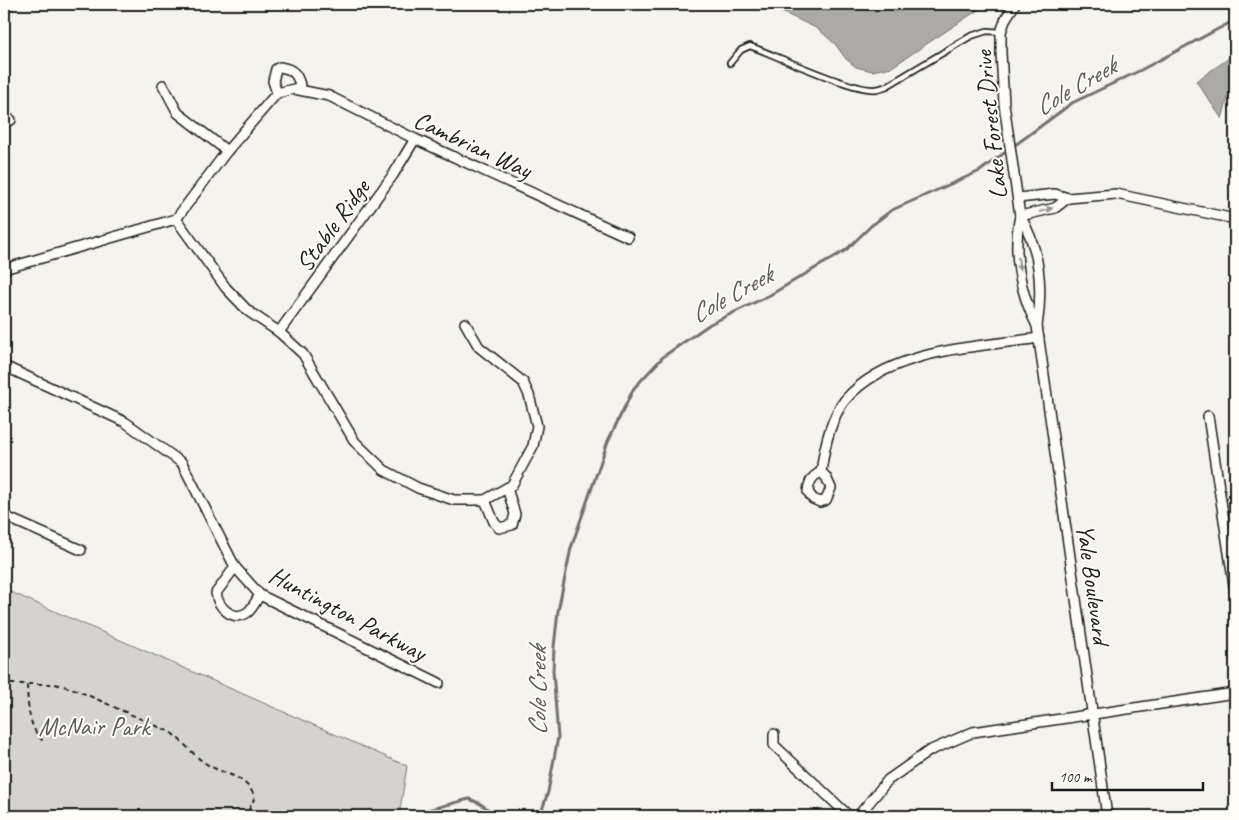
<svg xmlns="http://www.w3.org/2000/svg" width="1239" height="820" font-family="Caveat,sans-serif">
<rect width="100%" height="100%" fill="#f4f3ee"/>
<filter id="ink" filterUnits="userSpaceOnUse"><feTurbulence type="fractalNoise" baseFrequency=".02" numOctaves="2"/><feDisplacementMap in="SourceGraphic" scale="10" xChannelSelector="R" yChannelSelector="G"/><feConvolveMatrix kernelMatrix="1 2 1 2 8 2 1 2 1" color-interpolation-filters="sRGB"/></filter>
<g filter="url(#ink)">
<!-- green -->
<path fill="#d4d3cf" stroke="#787876" d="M4,589l403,177 -8,50h-395z"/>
<!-- water -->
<g fill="#abaaa6" stroke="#72716f">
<path d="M753,4h234l-95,63 -20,4 -16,-4 -10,-8 -11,-15 -17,-15 -34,-16z"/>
<path d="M1235,54v24l-2,1 -11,40 -26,-38z"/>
</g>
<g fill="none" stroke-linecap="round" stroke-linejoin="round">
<!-- stream -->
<g stroke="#72716f" stroke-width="3">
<path d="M405,816l64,-17 10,4 19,13"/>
<path d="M540,816l8,-24 10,-55 -5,-66 1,-24 4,-36 13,-63 37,-107 26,-53 30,-32 46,-32 60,-29 76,-45 26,-25 20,-15 88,-39 92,-68 67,-32 96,-51"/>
</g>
<!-- service casing -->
<g stroke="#1c1c1c" stroke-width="8">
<path id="service" d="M730,63l11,-13 9,-4c25,9 104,46 126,43 4,0 8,-2 11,-3l84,-50 16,-5 14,1"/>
</g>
<!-- minor casing -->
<g stroke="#1c1c1c" stroke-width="12">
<g id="minor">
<path d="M1015,4l-9,14 -5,14v21l3,51 16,112c-8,36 0,77 17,110"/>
<path d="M163,85l15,28 49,38"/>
<path d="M277,93l-4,-12 3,-12 4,-2c14,2 18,8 21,22"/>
<path d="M4,122l7,-2"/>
<path d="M1018,198l37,-4 13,4 48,-4 119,25"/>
<path d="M1020,216c20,32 23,73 17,110l70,490"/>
<path d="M1020,216l35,-8 13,-10"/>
<path d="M176,219l50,69 22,23 31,21 24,22 52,88 29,28 34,18 36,12h31l27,-15 21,-39 4,-20 -8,-31 -6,-13 -44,-35 -14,-24"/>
<path d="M4,269l172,-50 51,-68 50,-58 17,-4 35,7 86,43 213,98"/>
<path d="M279,332l114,-157 22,-36"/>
<path d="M4,366l121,56 57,41 53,104 25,28 179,88"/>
<path d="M1208,416l27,176"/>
<path d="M821,472l5,5 5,11 -5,12 -6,2 -7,-3 -5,-7c1,-10 3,-15 13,-20 3,-23 9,-53 24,-72 43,-51 132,-53 194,-62"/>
<path d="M485,500l9,22 5,6 13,-3 3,-11 -8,-26"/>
<path d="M4,516l77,34"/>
<path d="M235,567l-19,26c2,14 17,30 32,19 5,-4 8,-12 12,-17"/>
<path d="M774,734v11l75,71"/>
<path d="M858,816l30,-36 41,-29 44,-19 262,-39"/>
</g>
</g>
<!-- path -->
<g stroke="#1c1c1c" stroke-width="2" stroke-dasharray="5 4" stroke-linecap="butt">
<path d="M4,678l5,6h46l19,5 96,43c13,9 22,22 35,31 19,13 39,10 50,34l-9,19"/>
<path d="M27,685c1,20 1,42 16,56"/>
</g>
<!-- service -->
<use href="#service" stroke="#fdfcf7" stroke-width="4.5"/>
<!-- minor -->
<use href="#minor" stroke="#fdfcf7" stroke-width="9"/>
</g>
<!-- one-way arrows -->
<defs><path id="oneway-solid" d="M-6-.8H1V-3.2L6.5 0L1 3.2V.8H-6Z" transform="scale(1.25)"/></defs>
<g fill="#989794">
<use href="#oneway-solid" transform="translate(1046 210) rotate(-16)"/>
<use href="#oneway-solid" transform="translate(1019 264) rotate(83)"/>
</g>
</g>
<g text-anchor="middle" stroke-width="4" stroke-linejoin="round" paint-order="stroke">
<!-- street labels -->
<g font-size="25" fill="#1c1c1c" stroke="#fdfcf7">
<text transform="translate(990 125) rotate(-96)" y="9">Lake Forest Drive</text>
<text transform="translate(473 144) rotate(25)" y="9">Cambrian Way</text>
<text transform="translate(332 225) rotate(-54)" y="9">Stable Ridge</text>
<text transform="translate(1094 584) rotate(82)" y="9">Yale Boulevard</text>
<text transform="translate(348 613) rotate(28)" y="9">Huntington Parkway</text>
</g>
<!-- park labels -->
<g font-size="25" fill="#5c5c5b" stroke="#fdfcf7">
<text x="94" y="735">McNair Park</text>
</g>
<!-- water labels -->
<g font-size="26" font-style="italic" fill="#5c5c5a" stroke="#fdfcf7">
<text transform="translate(1075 86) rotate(-30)" y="9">Cole Creek</text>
<text transform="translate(731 294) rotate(-29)" y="9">Cole Creek</text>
<text transform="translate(537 691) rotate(-90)" y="9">Cole Creek</text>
</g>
</g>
<!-- margin -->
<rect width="1239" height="820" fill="none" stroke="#fdfcf7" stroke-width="20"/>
<rect x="10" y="10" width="1219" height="800" fill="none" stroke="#1c1c1c" stroke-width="2" filter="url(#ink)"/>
<!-- scale -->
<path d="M1052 782v8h151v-8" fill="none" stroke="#1c1c1c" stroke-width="2.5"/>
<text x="1059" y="782" font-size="15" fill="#1c1c1c" stroke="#fdfcf7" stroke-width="4" paint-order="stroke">100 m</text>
</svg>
